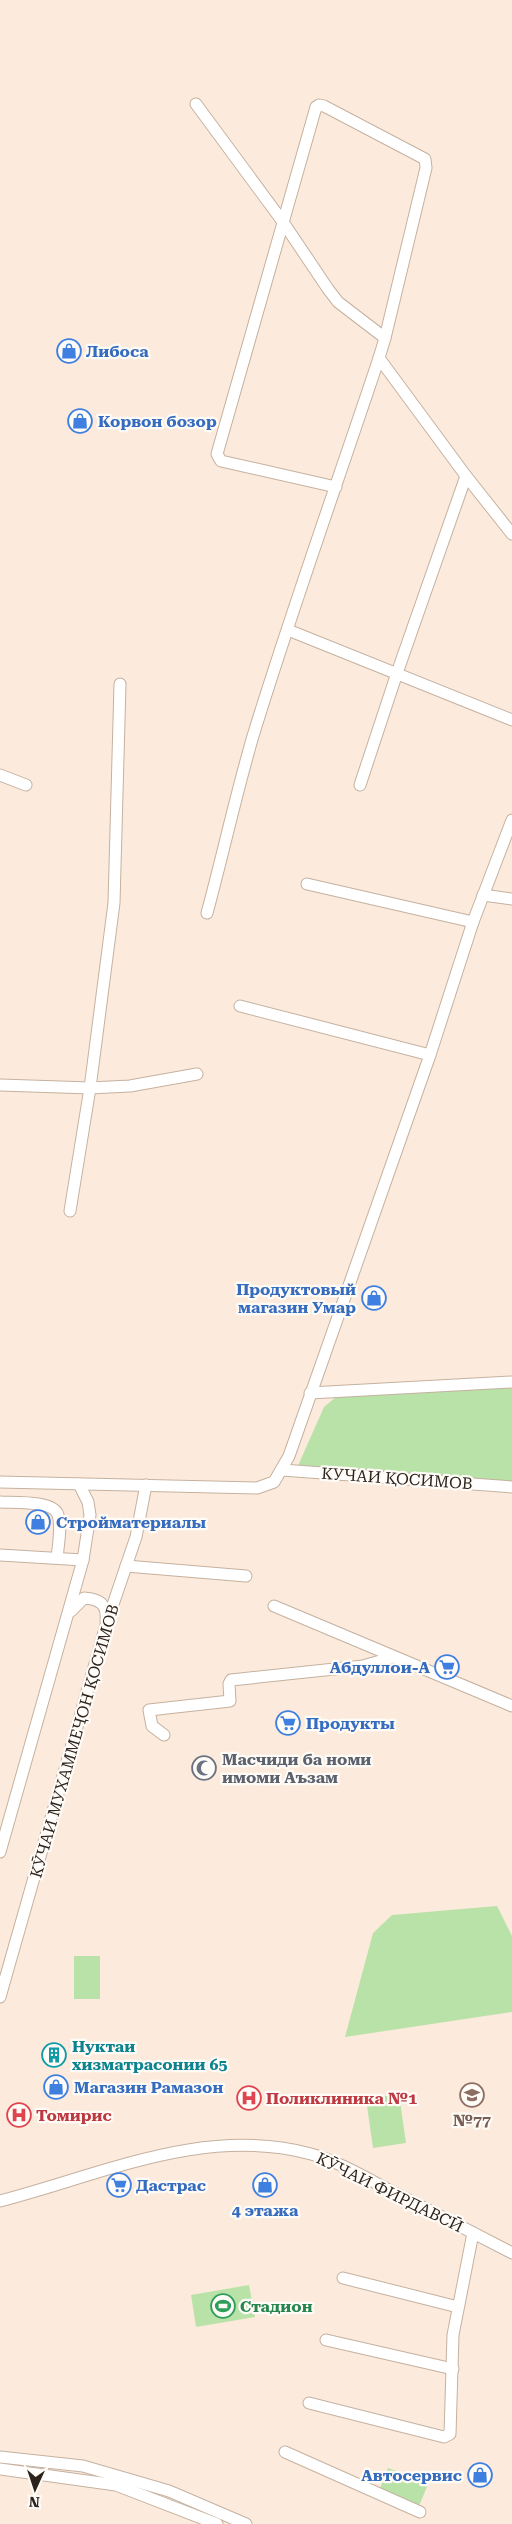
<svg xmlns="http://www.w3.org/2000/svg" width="512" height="2524" font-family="'Roboto Serif',serif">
<rect width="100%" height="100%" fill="#fcebdc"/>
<!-- green -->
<g fill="#b9e2a8">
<path d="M512,1384v100l-130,-12 -85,-4 27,-61 18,-15z"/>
<path d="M497,1906l15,30v76l-167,25 28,-104 19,-18z"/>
<rect x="74" y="1956" width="26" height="43"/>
<path d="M399,2094l7,49 -33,5 -7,-49z"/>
<path d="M249,2285l6,32 -59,10 -5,-32z"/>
<path d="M388,2468l40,16 -9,22 -40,-15z"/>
</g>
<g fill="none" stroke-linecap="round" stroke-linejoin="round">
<!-- minor casing -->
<g stroke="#c5b1a0" stroke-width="13">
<g id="minor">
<path d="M196,104l87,118 45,67 10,13 47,36"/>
<path d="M379,358l87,118 46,58"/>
<path d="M288,630l224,90"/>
<path d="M0,775l26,10"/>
<path d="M360,785l37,-112 69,-197"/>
<path d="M307,884l166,38"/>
<path d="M483,895l29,4"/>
<path d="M207,913c16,-59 29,-119 46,-177 39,-127 84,-252 126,-378l6,-20 41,-170 -1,-9 -101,-53 -5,-1 -3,2 -99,347 4,7 115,26"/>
<path d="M240,1006l190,49"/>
<path d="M0,1085l90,3 40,-2 67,-12"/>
<path d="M70,1211l20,-123 24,-185 6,-219"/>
<path d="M310,1393l202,-11"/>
<path d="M282,1470l230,17"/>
<path d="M0,1482l257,6 17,-6 15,-26 141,-401 43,-133 39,-102"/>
<path d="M0,1502c13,1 54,-2 58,13 4,12 0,31 -1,43"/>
<path d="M0,1555l83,5"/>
<path d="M126,1566l120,10"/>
<path d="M274,1606l238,100"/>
<path d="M71,1611l13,-13c15,1 24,6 22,23"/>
<path d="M164,1735l-12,-9 -3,-16 81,-9 -1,-17 2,-4 132,-14 31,-9"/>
<path d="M0,1852l83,-292 7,-45 -2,-13 -9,-18"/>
<path d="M0,1997l106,-372 30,-88 10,-52"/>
<path d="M0,2201c101,-26 205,-76 311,-47 26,7 52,22 76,35 42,21 83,42 125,64"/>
<path d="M343,2278l115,29"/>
<path d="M326,2340l127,29"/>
<path d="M309,2403l135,34 6,-3 3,-99 20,-102"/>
<path d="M285,2452l135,60"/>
<path d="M0,2457l83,9 86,25 77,33"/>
<path d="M0,2469l116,16 101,39"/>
</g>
</g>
<!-- minor -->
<use href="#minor" stroke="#fff" stroke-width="11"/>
</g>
<!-- icons -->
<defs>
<g id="shop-ring" transform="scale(1.25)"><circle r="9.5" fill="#fffbf7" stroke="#3f7fe0" stroke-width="1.5"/><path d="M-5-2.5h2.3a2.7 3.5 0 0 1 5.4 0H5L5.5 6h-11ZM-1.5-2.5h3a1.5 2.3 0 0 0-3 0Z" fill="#3f7fe0"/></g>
<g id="supermarket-ring" transform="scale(1.25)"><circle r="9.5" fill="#fffbf7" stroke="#3f7fe0" stroke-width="1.5"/><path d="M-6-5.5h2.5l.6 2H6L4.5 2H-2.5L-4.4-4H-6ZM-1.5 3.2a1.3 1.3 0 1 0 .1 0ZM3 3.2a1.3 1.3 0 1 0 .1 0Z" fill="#3f7fe0"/></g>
<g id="mosque-ring" transform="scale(1.25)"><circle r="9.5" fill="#fffbf7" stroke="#6b7280" stroke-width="1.5"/><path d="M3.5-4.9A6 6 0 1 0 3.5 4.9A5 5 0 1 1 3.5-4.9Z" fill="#6b7280"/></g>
<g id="building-ring" transform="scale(1.25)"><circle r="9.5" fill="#fffbf7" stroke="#0f9aa8" stroke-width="1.5"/><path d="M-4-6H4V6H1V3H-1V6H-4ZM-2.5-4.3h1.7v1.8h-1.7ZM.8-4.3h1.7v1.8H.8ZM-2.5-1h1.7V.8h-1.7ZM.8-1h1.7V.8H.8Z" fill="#0f9aa8"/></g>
<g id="school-ring" transform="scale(1.25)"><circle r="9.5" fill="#fffbf7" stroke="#8d6e63" stroke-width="1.5"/><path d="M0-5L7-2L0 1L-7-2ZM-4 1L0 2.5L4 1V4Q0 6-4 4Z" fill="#8d6e63"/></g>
<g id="hospital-ring" transform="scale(1.25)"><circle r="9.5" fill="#fffbf7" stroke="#e0444e" stroke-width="1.5"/><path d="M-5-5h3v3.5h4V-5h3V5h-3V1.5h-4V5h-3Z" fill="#e0444e"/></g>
<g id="stadium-ring" transform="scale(1.25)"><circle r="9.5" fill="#fffbf7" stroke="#2e9e5b" stroke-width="1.5"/><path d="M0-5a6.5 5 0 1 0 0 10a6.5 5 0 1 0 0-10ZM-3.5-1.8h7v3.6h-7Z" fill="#2e9e5b"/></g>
</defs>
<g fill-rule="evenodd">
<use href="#shop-ring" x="69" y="351"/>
<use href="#shop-ring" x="80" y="421"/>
<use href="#shop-ring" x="374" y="1298"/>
<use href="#shop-ring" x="38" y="1522"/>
<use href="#supermarket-ring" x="447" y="1667"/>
<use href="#supermarket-ring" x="288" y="1723"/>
<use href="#mosque-ring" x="204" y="1768"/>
<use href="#building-ring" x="54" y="2055"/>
<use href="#shop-ring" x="56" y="2087"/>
<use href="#school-ring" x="472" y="2095"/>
<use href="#hospital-ring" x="249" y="2098"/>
<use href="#hospital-ring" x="19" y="2115"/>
<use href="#supermarket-ring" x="119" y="2185"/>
<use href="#shop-ring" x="265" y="2185"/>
<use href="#stadium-ring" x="223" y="2306"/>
<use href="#shop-ring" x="480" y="2475"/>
</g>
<g text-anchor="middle" stroke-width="4.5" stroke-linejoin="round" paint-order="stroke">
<!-- shop labels -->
<g font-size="16" font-weight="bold" fill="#366cbe" stroke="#fffbf7" text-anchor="start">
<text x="86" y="357">Либоса</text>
<text x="98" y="427">Корвон бозор</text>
<text x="356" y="1295" text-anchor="end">Продуктовый<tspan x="356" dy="18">магазин Умар</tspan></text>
<text x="56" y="1528">Стройматериалы</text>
<text x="430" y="1673" text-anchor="end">Абдуллои-А</text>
<text x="306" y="1729">Продукты</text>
<text x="74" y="2093">Магазин Рамазон</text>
<text x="136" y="2191">Дастрас</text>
<text x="265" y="2216" text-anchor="middle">4 этажа</text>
<text x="462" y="2481" text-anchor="end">Автосервис</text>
</g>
<!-- street labels -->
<g font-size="16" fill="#2b231c" stroke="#fffbf7">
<text transform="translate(397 1478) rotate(4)" y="6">КУЧАИ ҚОСИМОВ</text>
<text transform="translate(74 1741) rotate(-74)" y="6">КӮЧАИ МУХАММЕҶОН ҚОСИМОВ</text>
<text transform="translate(390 2192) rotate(26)" y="6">КӮЧАИ ФИРДАВСӢ</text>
</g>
<!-- worship labels -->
<g font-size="16" font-weight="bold" fill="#5b616d" stroke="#fffbf7" text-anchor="start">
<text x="222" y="1765">Масчиди ба номи<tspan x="222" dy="18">имоми Аъзам</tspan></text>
</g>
<!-- culture labels -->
<g font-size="16" font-weight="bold" fill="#0d838f" stroke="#fffbf7" text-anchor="start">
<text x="72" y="2052">Нуктаи<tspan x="72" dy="18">хизматрасонии 65</tspan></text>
</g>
<!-- health labels -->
<g font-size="16" font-weight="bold" fill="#be3a42" stroke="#fffbf7" text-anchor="start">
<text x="266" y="2104">Поликлиника №1</text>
<text x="36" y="2121">Томирис</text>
</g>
<!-- education labels -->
<g font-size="16" font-weight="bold" fill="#785e54" stroke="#fffbf7">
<text x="472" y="2126">№77</text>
</g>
<!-- leisure labels -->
<g font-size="16" font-weight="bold" fill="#27864d" stroke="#fffbf7" text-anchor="start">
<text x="240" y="2312">Стадион</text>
</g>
</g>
<!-- north arrow -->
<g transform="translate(35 2489) rotate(183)" stroke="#fffbf7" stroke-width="4" paint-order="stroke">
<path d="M0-4L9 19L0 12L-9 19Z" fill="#2b231c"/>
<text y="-8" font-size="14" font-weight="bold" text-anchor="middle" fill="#2b231c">N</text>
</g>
</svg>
